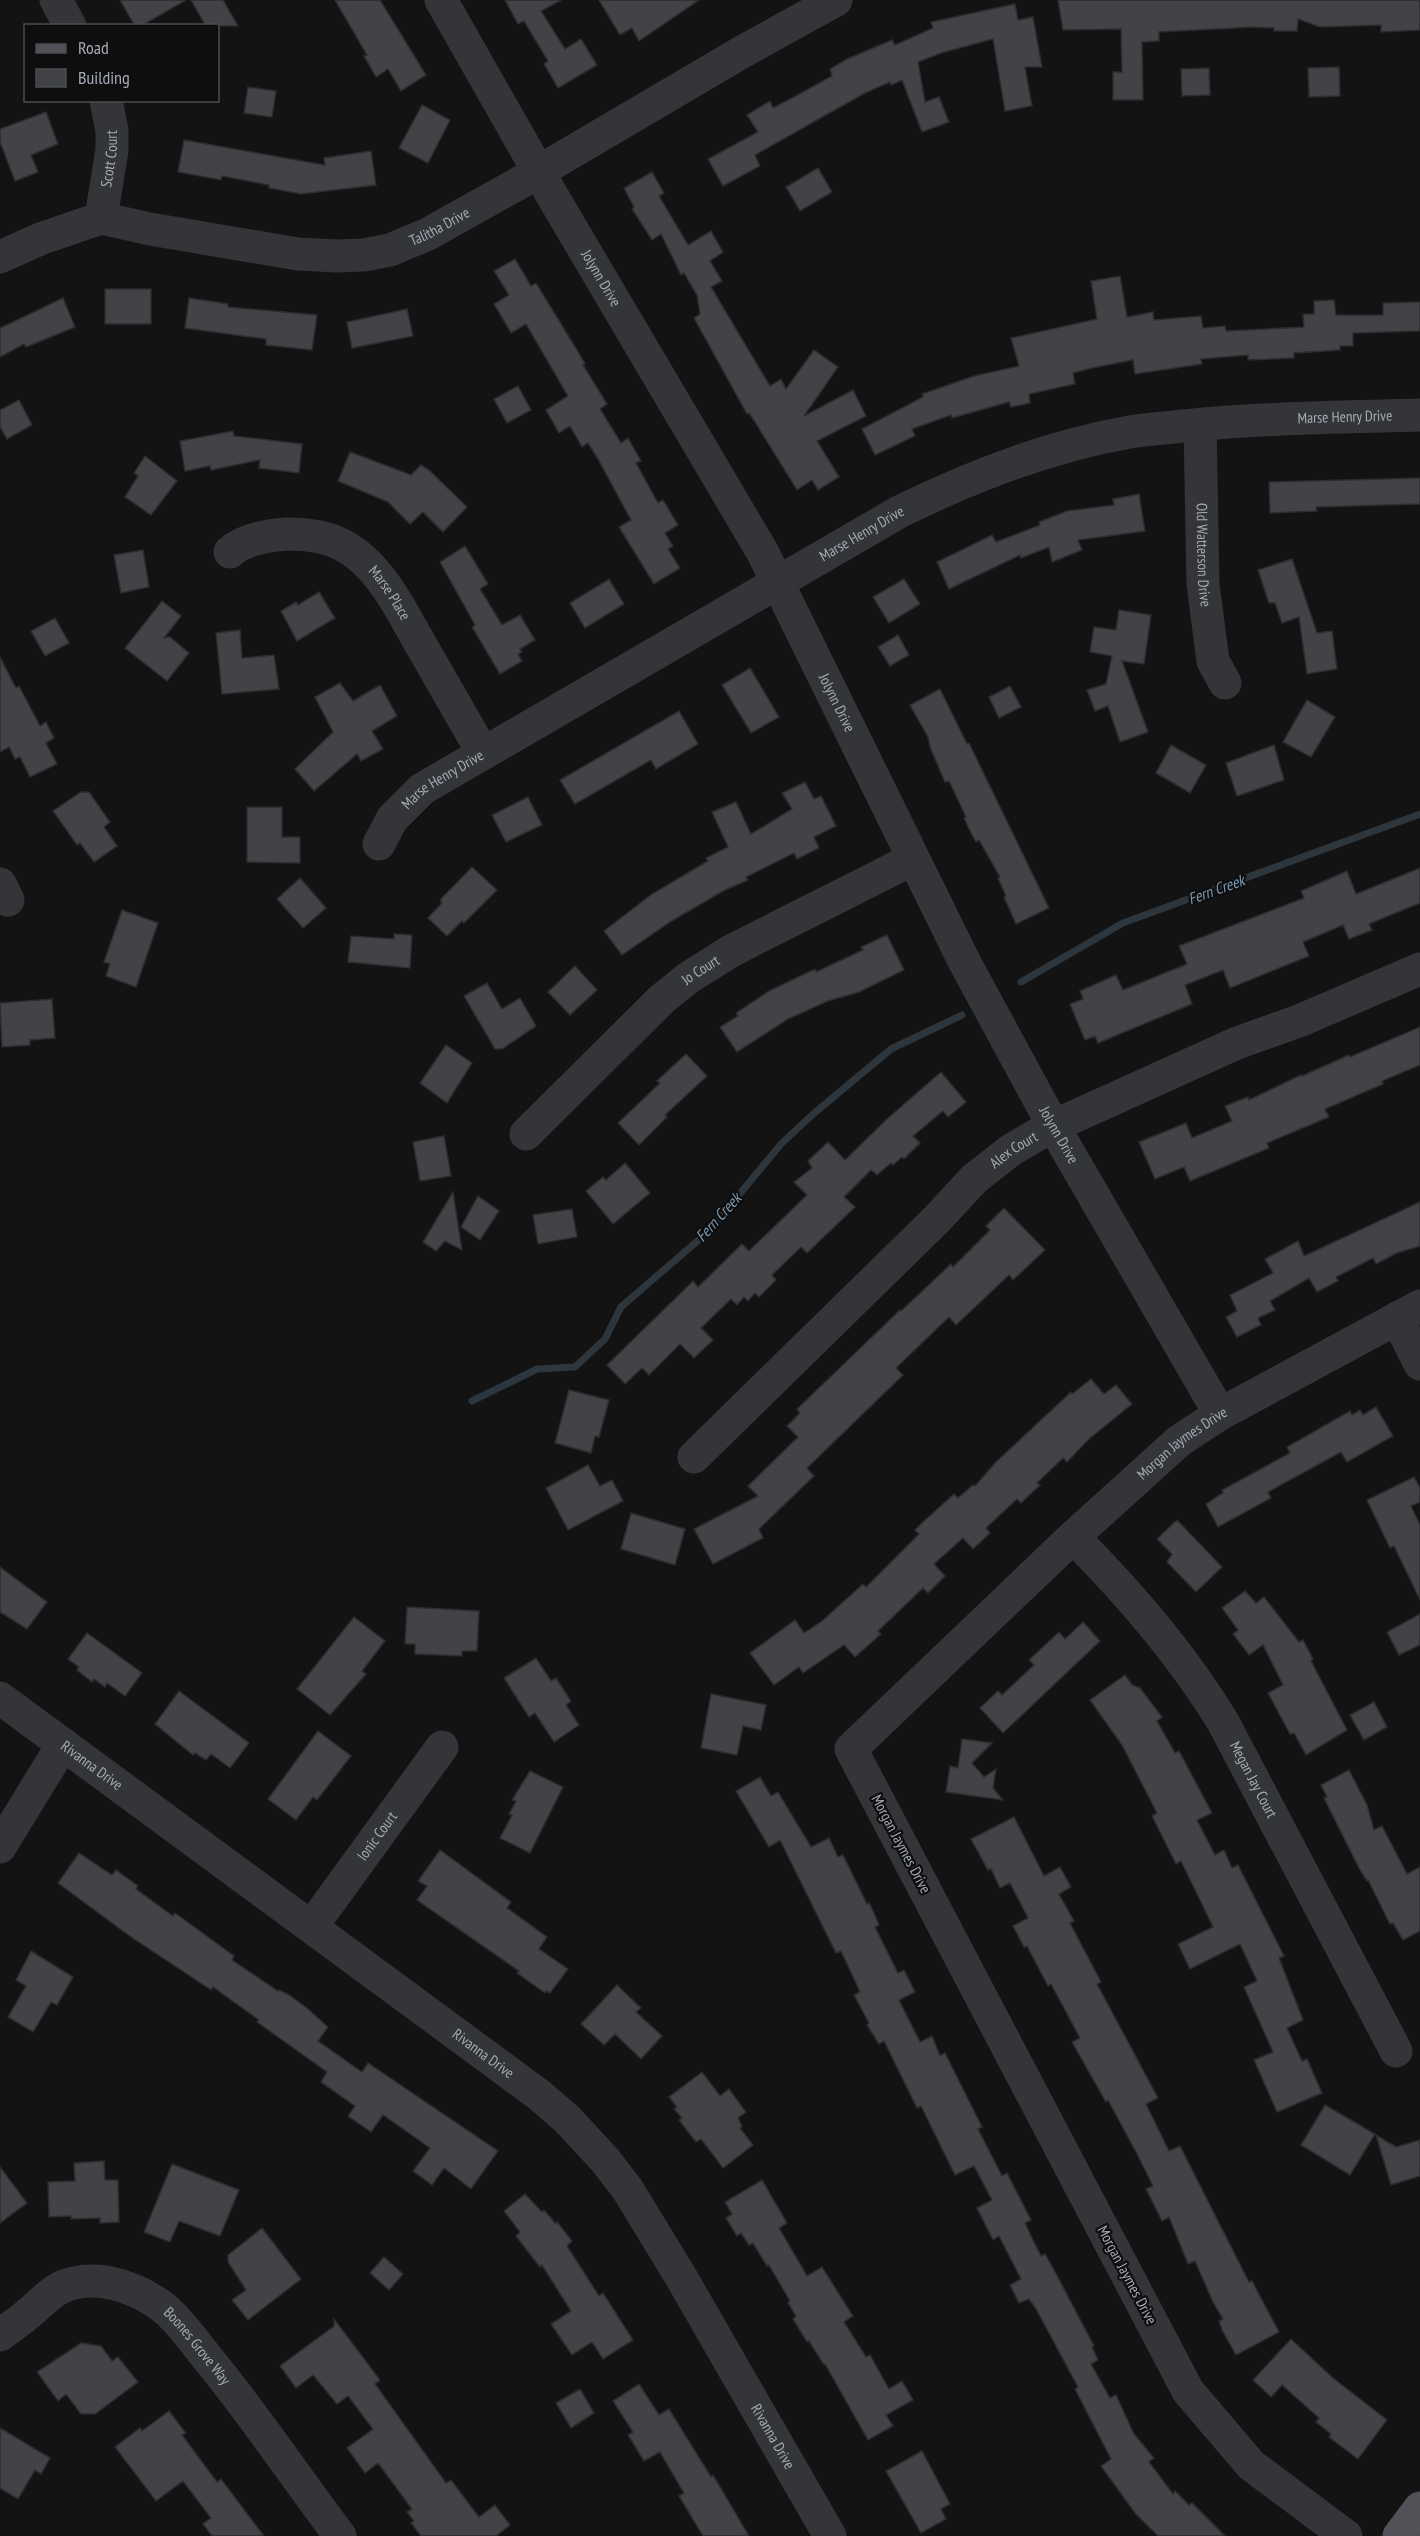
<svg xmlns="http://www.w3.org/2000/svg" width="1420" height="2536" font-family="'PT Sans Narrow',sans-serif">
<rect width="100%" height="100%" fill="#131314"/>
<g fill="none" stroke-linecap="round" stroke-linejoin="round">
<!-- stream -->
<g stroke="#2d363c" stroke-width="7">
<path d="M1021,982l102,-59 297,-109"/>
<path d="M472,1401l65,-32 38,-2 30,-28 16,-32 88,-76 72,-87 31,-29 79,-66 71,-34"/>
</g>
</g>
<!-- building -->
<g fill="#424347" stroke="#2d2d30" stroke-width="1.5">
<path d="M120,0h66l-45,26h-6z"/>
<path d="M191,0h32l15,26h-32z"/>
<path d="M335,0h45l46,75 -25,16 -13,-22 -12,8 -12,-21 3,-1z"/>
<path d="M505,0h56l-20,11 24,38 16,-10 16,26 -39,23 -14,-24 4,-3 -24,-40 -6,3z"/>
<path d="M599,0h100l-60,41 -7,-13 -12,7z"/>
<path d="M1058,0h362v30l-39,2v-7l-61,2 -22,-8 -1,12h-23v-3l-20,-1 -95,5v9l-17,1 1,58h-30v-28h9l-1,-43 -58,1z"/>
<path d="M1015,4l3,16 15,-3 9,50h-17l7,39 -27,5 -12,-72 -52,14 -23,9 7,40 14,-5 10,25 -27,10 -20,-52 -11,5 -1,-3 -25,11 -110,62 5,11 -37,20 -15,-27 50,-27 -11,-17 23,-14 3,7 21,-11 38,-21 -2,-7 17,-10 45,-19 3,5 38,-17 -2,-6z"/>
<path d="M1339,67l1,29 -31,1 -1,-29z"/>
<path d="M1209,68l1,27 -28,1 -1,-27z"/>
<path d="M248,87l28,4 -4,26 -28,-4z"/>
<path d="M422,105l28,15 -22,43 -29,-15z"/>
<path d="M46,112l12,32 -27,11 7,17 -23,9 -15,-39v-13z"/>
<path d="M184,140l141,25 -1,-7 47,-7 5,34 -75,9 -32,-6v-3l-47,-9 -1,4 -43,-8z"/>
<path d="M818,168l14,24 -32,19 -14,-24z"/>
<path d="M652,172l12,21 -5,3 29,49 23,-14 12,21 -13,9 12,20 -11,6 59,99 11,-7 5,10 28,-39 24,17 -34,49 49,-26 13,26 -49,25 22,36 -21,13 -6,-10 -15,10 -42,-68 -6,-9 -2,1 -53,-96 6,-4 -3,-19 -13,-22 -3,2 -20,-41 -9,6 -20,-31 2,-2 -10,-19z"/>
<path d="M515,259l16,27 5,-3 41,67 8,14 -2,1 24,39 -7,5 21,34 7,-5 13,23 -5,2 22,40 5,-3 15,25 -13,8 8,13 -5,3 12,19 -26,16 -35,-57 12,-7 -33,-61 -10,-16 -6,4 -12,-21 -11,7 -13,-23 22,-14 -42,-72 -15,9 -17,-29 15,-9 -15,-24z"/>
<path d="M1120,276l7,41 26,-5 1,8 47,-4 2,12 22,-2 1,5 78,-4 -1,-13h11v-13l20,-1 2,15h47v-12l37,-1v29l-67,2v13h-13v4l-46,3v5l-46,2v-5l-47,4 1,5 -67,10 -2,-14 -41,8 -19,5 2,11 -46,10 1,9 -19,4 -2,-5 -57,16 -1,-3 -39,14 3,7 -40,19 -13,-26 61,-32 -1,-3 52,-18 45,-10 -8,-28 86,-19 -6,-38z"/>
<rect x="105" y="289" width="46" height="35"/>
<path d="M63,298l12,29 -49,20 -2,-3 -24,13v-29z"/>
<path d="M189,298l39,6v3l89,8 -5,35 -46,-5v-6l-81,-11z"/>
<path d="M407,309l6,27 -61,12 -5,-26z"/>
<path d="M518,386l13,24 -24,13 -13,-24z"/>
<path d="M19,400l13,25 -25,14 -7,-12v-17z"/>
<path d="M233,431l1,5 68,8 -3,29 -40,-5 1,-8 -49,10 -1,-4 -25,5 -5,-30z"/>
<path d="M350,452l61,23 10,-10 8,5 38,37 -24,25 -20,-20 -13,12 -22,-22 -50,-21z"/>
<path d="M145,456l32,25 -26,34 -26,-18 13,-21 -4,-3z"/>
<path d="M1420,478v26l-104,3 1,4 -47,2 -1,-31z"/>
<path d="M1139,494l6,37 -67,9 4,10 -30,12 -3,-15 -28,11 -1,-3 -71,34 -12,-27 55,-27 4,7 44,-17 -1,-3 28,-11 47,-6 -1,-6z"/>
<path d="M465,546l23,38 -8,5 22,36 18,-10 15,25 -15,9 2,3 -4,2 4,7 -22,13 -28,-47 3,-2 -35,-63z"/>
<path d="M143,550l6,37 -28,6 -7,-38z"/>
<path d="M1292,559l25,74 15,-2 5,38 -30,5 -8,-57 -17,6 -7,-20h-6l-11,-33z"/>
<path d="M609,579l15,25 -39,24 -15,-25z"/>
<path d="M904,579l16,25 -31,19 -16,-26z"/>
<path d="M319,592l16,26 -38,23 -16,-30 15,-9 2,3z"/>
<path d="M162,601l19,15 -17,22 6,-1 19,16 -22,28 -42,-33z"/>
<path d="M1119,610l32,5 -7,49 -22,-3 26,71 -28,10 -12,-36 -13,5 -8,-21 19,-6 6,-28 -22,-4 4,-25 22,3z"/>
<path d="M55,618l14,25 -24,13 -14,-25z"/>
<path d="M240,630l2,28 32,-3 5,34 -57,5 -6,-61z"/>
<path d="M898,635l11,20 -19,11 -12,-19z"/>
<path d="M0,657l16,31 3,-2 21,40 6,-4 8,16 -8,5 11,21 -27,13 -10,-20 -5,2 -6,-12 -9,5z"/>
<path d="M750,668l29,49 -28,16 -29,-48z"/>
<path d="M340,683l13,18 27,-16 17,31 -25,15 11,18 -22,12 -4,-7 -43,37 -19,-22 38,-37 -18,-35z"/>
<path d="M1010,686l11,21 -22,11 -10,-21z"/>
<path d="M940,689l27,55 2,-1 80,165 -33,16 -12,-27 2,-1 -8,-18 2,-1 -21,-37 -3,2 -5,-9 -7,-15 2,-1 -17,-36 -4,1 -15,-35 -2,-10 -18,-32z"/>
<path d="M1307,700l28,17 -24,40 -28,-15z"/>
<path d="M679,711l19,33 -42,25 -5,-9 -76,44 -15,-24z"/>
<path d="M1171,745l35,20 -16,28 -34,-20z"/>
<path d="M1274,745l10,35 -47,16 -11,-33z"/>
<path d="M805,782l9,17 7,-3 15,30 -22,11 5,11 -22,11 -3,-6 -48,24 2,3 -25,11 -53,31 -48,33 -18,-24 48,-37 56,-33 -2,-3 22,-11 -16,-35 24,-10 15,32 41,-25 -10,-16z"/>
<path d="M81,792h8l21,30 -6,5 13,19 -23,16 -14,-19 -3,2 -24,-34z"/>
<path d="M528,797l14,28 -36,17 -14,-27z"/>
<path d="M247,807h35v30h18v26l-53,-1z"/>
<path d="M472,867l25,23 -33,33 -2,-2 -15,15 -19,-18 14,-15 -2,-3z"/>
<path d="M1420,868v35l-51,21 3,6 -23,9 -6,-14 -40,17 6,14 -79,32 -7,-18 -38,15 7,19 -94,39 -3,-7 -10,4 -15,-36 13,-5 -3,-8 36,-16 7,15 64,-26 -8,-18 125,-48 -3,-7 46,-20 9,23z"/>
<path d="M300,878l26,30 -23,20 -26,-29z"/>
<path d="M122,910l36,13 -22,64 -30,-11 4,-12 -6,-2z"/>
<path d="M394,934l18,1 -2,33 -62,-6 3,-26 43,3z"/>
<path d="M887,935l17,35 -45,22 -31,9 -40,18 -51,33 -17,-25 18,-11 -2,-3 33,-22 46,-22 1,3 47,-22 -2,-3z"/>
<path d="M575,966l22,24 -27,25 -22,-23z"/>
<path d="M487,983l15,26 18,-11 16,28 -34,23h-7l-31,-53z"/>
<path d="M52,999l3,39 -25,2v5l-28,2 -2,-44z"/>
<path d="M1420,1027v38l-38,16 1,3 -58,25 4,8 -62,26 2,5 -79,33 -6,-14 -29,12 -16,-37 47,-19 6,15 40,-17 -7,-15 23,-9 1,3 52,-25 1,1 47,-21 1,2z"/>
<path d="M446,1045l26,18 -25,40 -27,-20z"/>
<path d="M686,1054l21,22 -42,39 2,2 -28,28 -21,-22 42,-40 -3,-2z"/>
<path d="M941,1072l25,30 -18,15 -5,-6 -30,25 7,7 -16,16 -2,-2 -9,8 -2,-2 -14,12 -6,-5 -27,27 11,10 -48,46 -6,-6 -29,28 4,5 -17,17 -4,-4 -7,8 -4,-4 -7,8 -6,-6 -30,29 12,12 -19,18 -14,-14 -31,31 -7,-7 -17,16 -18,-19 86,-84 5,6 44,-43 7,7 58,-56 -13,-13 18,-14 -4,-7 20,-19 17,18 42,-41z"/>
<path d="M444,1136l7,40 -31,5 -7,-39z"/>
<path d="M625,1163l25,30 -37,31 -27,-33 17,-14 3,3z"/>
<path d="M453,1192l9,58 -17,-9 -9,10 -13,-9z"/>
<path d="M478,1196l21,15 -19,29 -19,-13z"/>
<path d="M1420,1202v44l-23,7 -21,11 -3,-6 -37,19 2,4 -21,11 -8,-14 -39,23 5,9 -17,8 3,7 -24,12 -11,-20 11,-6 -7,-16 43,-22 -8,-14 33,-18 6,15z"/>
<path d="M1004,1208l41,42 -32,30 -4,-5 -53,50 -7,-8 -53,51 7,7 -96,93 7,8 -55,53 4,9 -50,26 -19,-35 64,-33 -10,-10 50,-49 -11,-11 13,-13 -3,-4 103,-99 1,1 50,-47 2,3 37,-37 -4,-4z"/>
<path d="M572,1209l5,28 -39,7 -5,-29z"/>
<path d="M1091,1379l13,15 12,-9 16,19 -43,35 -22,23 -4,-4 -26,25 3,2 -19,18 -4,-4 -31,29 4,5 -17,16 -10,-11 -29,26 11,12 -17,17 -5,-5 -45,43 3,3 -26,23 -11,-12 -41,28 -4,-6 -25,18 -24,-32 45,-33 9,13 18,-12 41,-37 3,3 53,-53 -4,-4 8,-8 31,-28 4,4 15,-13 2,1 21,-24 75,-70 1,2z"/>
<path d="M569,1390l40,10 -10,37 -4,-1 -4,17 -36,-10z"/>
<path d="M1376,1407l17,29 -46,26 -6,-10 -73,40 3,6 -53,29 -12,-23 17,-11 -1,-3 68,-37 -3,-6 63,-36 2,4 8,-5 3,5z"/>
<path d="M588,1465l12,21 12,-6 11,21 -55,29 -22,-42z"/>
<path d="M1414,1477l6,11v14l-9,4 9,19v75l-26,-54 -4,2 -23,-48z"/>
<path d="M631,1513l54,16 -10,36 -54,-16z"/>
<path d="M1177,1520l45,47 -26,25 -29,-30 5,-8 -15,-15z"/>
<path d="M0,1567l47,35 -20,27 -27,-17z"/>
<path d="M1245,1591l11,12 8,-6 35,45 4,-2 10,19 -2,2 36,69 -41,25 -12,-22 -4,1 -22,-41 15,-8 -20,-40 -14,10 -16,-21 5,-4 -16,-22z"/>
<path d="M407,1607l72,4 -2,40h-15v5l-47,-2v-10h-10z"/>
<path d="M1420,1614v31l-21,10 -12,-23z"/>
<path d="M354,1617l31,24 -23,30 4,3 -36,41 -33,-26z"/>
<path d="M1083,1622l17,19 -97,92 -23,-25 18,-17 4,4 32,-30 -5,-5 30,-28 6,7z"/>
<path d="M87,1633l55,40 -17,23 -18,-13 -2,4 -11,-8 -2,3 -15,-12 2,-3 -11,-8z"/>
<path d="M536,1658l15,23 5,-3 15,23 -5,4 13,20 -25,17 -19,-29 -6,4 -25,-39z"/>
<path d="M1125,1675l7,10 8,3 22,29 -5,4 18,32 4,-2 33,62 -15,7 18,35 9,-5 8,18 6,-3 46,91 -5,2 24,62 -16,8 15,33 5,-2 15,34 -45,19 -23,-52 19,-8 -29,-65 13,-6 -17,-37 -50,25 -12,-25 35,-17 -32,-66 -5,3 -24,-48 5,-3 -35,-68 -32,-45z"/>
<path d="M179,1691l70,52 -19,25 -19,-14 -5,6 -11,-7 -2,2 -38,-31z"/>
<path d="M711,1694l55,11 -5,25 -18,-4 -6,29 -36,-7z"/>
<path d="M1374,1702l13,25 -23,13 -14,-25z"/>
<path d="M318,1731l33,25 -34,44 -4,-3 -17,23 -28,-21z"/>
<path d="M962,1739l30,4 -20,20 12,14 12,-8 -3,19 10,12 -57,-8 4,-26 8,2z"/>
<path d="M1349,1770l18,35 7,25 8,-4 25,48 13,-7v64l-17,9 -10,-17 -3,1 -22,-44 -1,1 -7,-11 -36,-72 3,-1 -6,-12z"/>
<path d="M530,1771l33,16 -33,66 -30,-15 12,-23 -3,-1 7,-13 -4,-1z"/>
<path d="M760,1777l11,19 7,-4 33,55 18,-9 9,19 5,-2 24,49 2,-1 5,10 5,12 -4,2 23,46 6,-3 11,22 -16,8 21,42 12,-6 8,20 5,-3 37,74 -4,2 24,47 5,-3 24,47 -6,3 8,17 8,16 4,-2 8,14 41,78 -2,1 6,13 -7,4 19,34 6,-3 18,39 20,24 -5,4 24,32 2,-3 14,14 3,-2 33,33h-67l-23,-23 -34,-47 10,-7 -36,-70 3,-2 -42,-78 -7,-10 -10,4 -9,-18 11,-6 -22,-43 -6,4 -16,-32 15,-8 -18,-34 -19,9 -34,-69 -4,2 -33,-67 -5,3 -12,-19 2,-2 -15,-28 6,-3 -19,-41 -5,2 -56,-113 -11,7 -33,-56z"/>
<path d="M1014,1817l30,59 16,-9 11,20 -12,7 15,27 -4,2 31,59 -4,2 61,114 -12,6 23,47 11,-5 69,136 3,-1 27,51 -43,23 -14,-25 -3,-9 4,-2 -10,-17 -18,-41 -7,3 -19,-47 -7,4 -16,-32 7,-3 -17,-34 -28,-52 -2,2 -34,-60 8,-4 -29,-54 -3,2 -21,-40 -3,1 -11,-21 15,-8 -18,-35 -10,5 -9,-19 -3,1 -17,-31z"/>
<path d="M440,1850l71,52 -4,6 40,29 -8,12 29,20 -18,24 -4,-2 -1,2 -28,-20 2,-2 -102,-71 10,-14 -9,-5z"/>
<path d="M79,1853l33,22 4,-5 22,16 -2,3 37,27 2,-3 59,43 -2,4 46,31 1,-1 10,5 18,13 21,19 -10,14 44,31 6,-9 130,88 -27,38 -27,-21 -12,17 -19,-14 17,-23 -47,-33 -12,17 -23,-16 7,-10 -34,-24 6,-10 -70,-50 2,-2 -46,-33 -2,3 -80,-53 -73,-54z"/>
<path d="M31,1951l42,26 -16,28 -6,-3 -18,30 -25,-15 18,-31 -10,-6z"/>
<path d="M617,1985l24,23 -5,4 26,24 -21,23 -26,-25 -11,11 -23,-21z"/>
<path d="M702,2072l18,24 9,-7 17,23 -8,6 4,8 -2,2 13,17 -30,23 -22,-29 -5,3 -17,-22 3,-2 -8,-9 3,-2 -8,-10z"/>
<path d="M1325,2105l50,29 -25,41 -49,-30z"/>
<path d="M1376,2135l20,12 24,-7v36l-29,9z"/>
<path d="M104,2161l1,19h13l1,42 -19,1v-5l-29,1v-3l-22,1 -1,-35 27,-1 -1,-18z"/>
<path d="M172,2164l67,26 -19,46 -41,-15 -9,21 -26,-10z"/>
<path d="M0,2167l27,36 -27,20z"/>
<path d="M762,2180l25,43 -8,5 28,48 15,-9 31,49 -9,6 22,35 4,-2 19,34 13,-8 11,19 -27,15 7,11 -25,14 -43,-76 -1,1 -15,-24 -2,1 -14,-23 3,-3 -8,-13 2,-2 -21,-36 -2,1 -14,-23 -4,2 -8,-12 -4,3 -11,-18 6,-4 -7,-12z"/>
<path d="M525,2194l17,18 2,-2 12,14 1,-2 15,19 -5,5 32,50 4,-3 30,47 -30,19 -11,-17 -20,13 -21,-31 20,-13 -29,-46 -2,2 -24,-31 4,-4 -16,-21z"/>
<path d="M262,2228l39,51 -53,41 -16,-20 14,-10 -18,-28v-7z"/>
<path d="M384,2257l19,17 -14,16 -19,-17z"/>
<path d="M334,2319l46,61 -5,4 71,99 5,-3 28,37 16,-12 15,20 -14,11h-75l-10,-13 3,-2 -7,-9 5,-3 -34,-46 -13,10 -18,-25 26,-19 -25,-33 -11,8 -24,-29 -17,13 -16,-22 54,-40z"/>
<path d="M1291,2339l42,39 54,42 -29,39 -29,-22 2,-3 -15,-12 3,-4 -37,-33 -11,12 -18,-17z"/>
<path d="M81,2343l20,3 11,15 6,-4 20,25 -43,32h-14l-15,-20 -8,7 -21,-29z"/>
<path d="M639,2384l20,31 10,-6 42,68 2,-2 36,61h-46l-24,-40 5,-3 -24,-41 -16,9 -16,-26 5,-3 -20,-31z"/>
<path d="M580,2389l14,24 -23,15 -15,-25z"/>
<path d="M169,2411l17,22 -4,2 35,47 4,-3 43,57h-52l-9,-12 8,-6 -28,-37 -27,20 -41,-54 25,-19 2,3z"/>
<path d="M0,2428l50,30 -9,16 -6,-4 -17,29 -18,-11z"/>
<path d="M922,2451l28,53 -9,5 5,10 -25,14 -35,-62z"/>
</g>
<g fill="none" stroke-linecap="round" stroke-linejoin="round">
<!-- minor -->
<g stroke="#343539" stroke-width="33">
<path d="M56,0l14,26"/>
<path id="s1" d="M441,0l112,197 210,356 202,410 89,164 166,287"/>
<path id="s2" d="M101,218l11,-68v-19l-6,-31"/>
<path id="s3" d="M0,257l40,-18 61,-21 49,11 148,25 39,2 27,-1 26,-5 38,-16 93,-52 221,-130 94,-52"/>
<path id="s4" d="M1200,425l3,159 10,77 12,22"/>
<path id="s5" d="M230,552c12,-12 39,-17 56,-18 25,0 48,3 69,19 30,22 48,61 66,92 21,36 41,72 62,108"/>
<path id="s6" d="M379,844l13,-25 30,-30 477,-277c73,-36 150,-66 231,-80 18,-3 36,-4 54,-6 79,-8 157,-9 236,-11"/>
<path d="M0,884l8,16"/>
<path id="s7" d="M526,1134l136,-135 26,-21 43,-27 182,-92"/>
<path d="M1397,1318l23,46"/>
<path id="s8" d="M694,1457l243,-238 37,-40 37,-29 36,-21 190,-86 62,-22 121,-52"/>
<path id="s9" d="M1073,1537c57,57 108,116 150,185l173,329"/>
<path id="s10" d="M0,1698l538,396 29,25 38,41 23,30 53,87 149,259"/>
<path d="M0,1847l63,-103"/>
<path id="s11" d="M312,1926l130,-179"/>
<path id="s12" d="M0,2335c10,-7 20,-14 29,-22 15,-12 25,-26 45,-30 31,-7 65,6 90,25 17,14 31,35 45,52 46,56 87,118 131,176"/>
<path id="s13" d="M1346,2536l-95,-71 -63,-74 -337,-642 222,-212 106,-96 41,-27 200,-108"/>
</g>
<!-- major -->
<path stroke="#505258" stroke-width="33" d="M1399,2536l21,-28"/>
</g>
<g text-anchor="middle" stroke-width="4.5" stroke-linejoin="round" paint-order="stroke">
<!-- street labels -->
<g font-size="15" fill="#a5aab4" stroke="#0e0e0f">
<text dy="5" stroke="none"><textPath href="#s2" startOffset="60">Scott Court</textPath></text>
<text dy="5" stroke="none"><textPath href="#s3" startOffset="456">Talitha Drive</textPath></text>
<text dy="5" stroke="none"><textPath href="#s1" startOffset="321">Jolynn Drive</textPath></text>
<text dy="5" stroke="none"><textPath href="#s6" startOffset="1083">Marse Henry Drive</textPath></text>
<text dy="5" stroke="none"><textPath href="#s6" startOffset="579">Marse Henry Drive</textPath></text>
<text dy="5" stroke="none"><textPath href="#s4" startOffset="130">Old Watterson Drive</textPath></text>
<text dy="5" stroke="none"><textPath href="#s5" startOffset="186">Marse Place</textPath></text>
<text dy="5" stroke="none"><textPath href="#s1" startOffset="807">Jolynn Drive</textPath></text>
<text dy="5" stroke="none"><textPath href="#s6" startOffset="93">Marse Henry Drive</textPath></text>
<text dy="5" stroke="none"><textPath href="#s7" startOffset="240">Jo Court</textPath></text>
<text dy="5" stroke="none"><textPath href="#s1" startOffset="1293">Jolynn Drive</textPath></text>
<text dy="5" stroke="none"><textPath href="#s8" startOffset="444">Alex Court</textPath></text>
<text dy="5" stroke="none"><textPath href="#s13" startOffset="1392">Morgan Jaymes Drive</textPath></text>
<text dy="5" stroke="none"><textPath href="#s10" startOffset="114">Rivanna Drive</textPath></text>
<text dy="5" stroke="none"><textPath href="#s9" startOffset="304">Megan Jay Court</textPath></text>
<text dy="5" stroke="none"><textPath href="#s11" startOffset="111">Ionic Court</textPath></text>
<text transform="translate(901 1844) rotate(62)" y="5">Morgan Jaymes Drive</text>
<text dy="5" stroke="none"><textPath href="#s10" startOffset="600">Rivanna Drive</textPath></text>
<text transform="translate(1127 2275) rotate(62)" y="5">Morgan Jaymes Drive</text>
<text dy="5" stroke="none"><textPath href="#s12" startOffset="238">Boones Grove Way</textPath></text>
<text dy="5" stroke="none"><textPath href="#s10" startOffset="1086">Rivanna Drive</textPath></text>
</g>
<!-- water labels -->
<g font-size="16" font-style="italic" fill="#7d99ae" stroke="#0e0e0f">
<text transform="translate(1216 889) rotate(-20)" y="6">Fern Creek</text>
<text transform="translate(718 1217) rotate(-48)" y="6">Fern Creek</text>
</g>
</g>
<!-- legend -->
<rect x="24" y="24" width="195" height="78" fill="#0e0e0f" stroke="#4a4c51" stroke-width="1.5"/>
<rect x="36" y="44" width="30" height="9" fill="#505258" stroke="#4a4c51" stroke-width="1.5"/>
<text x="78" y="54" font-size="18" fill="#a5aab4">Road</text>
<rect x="36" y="69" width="30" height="18" fill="#424347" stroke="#4a4c51" stroke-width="1.5"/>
<text x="78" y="84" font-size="18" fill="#a5aab4">Building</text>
</svg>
